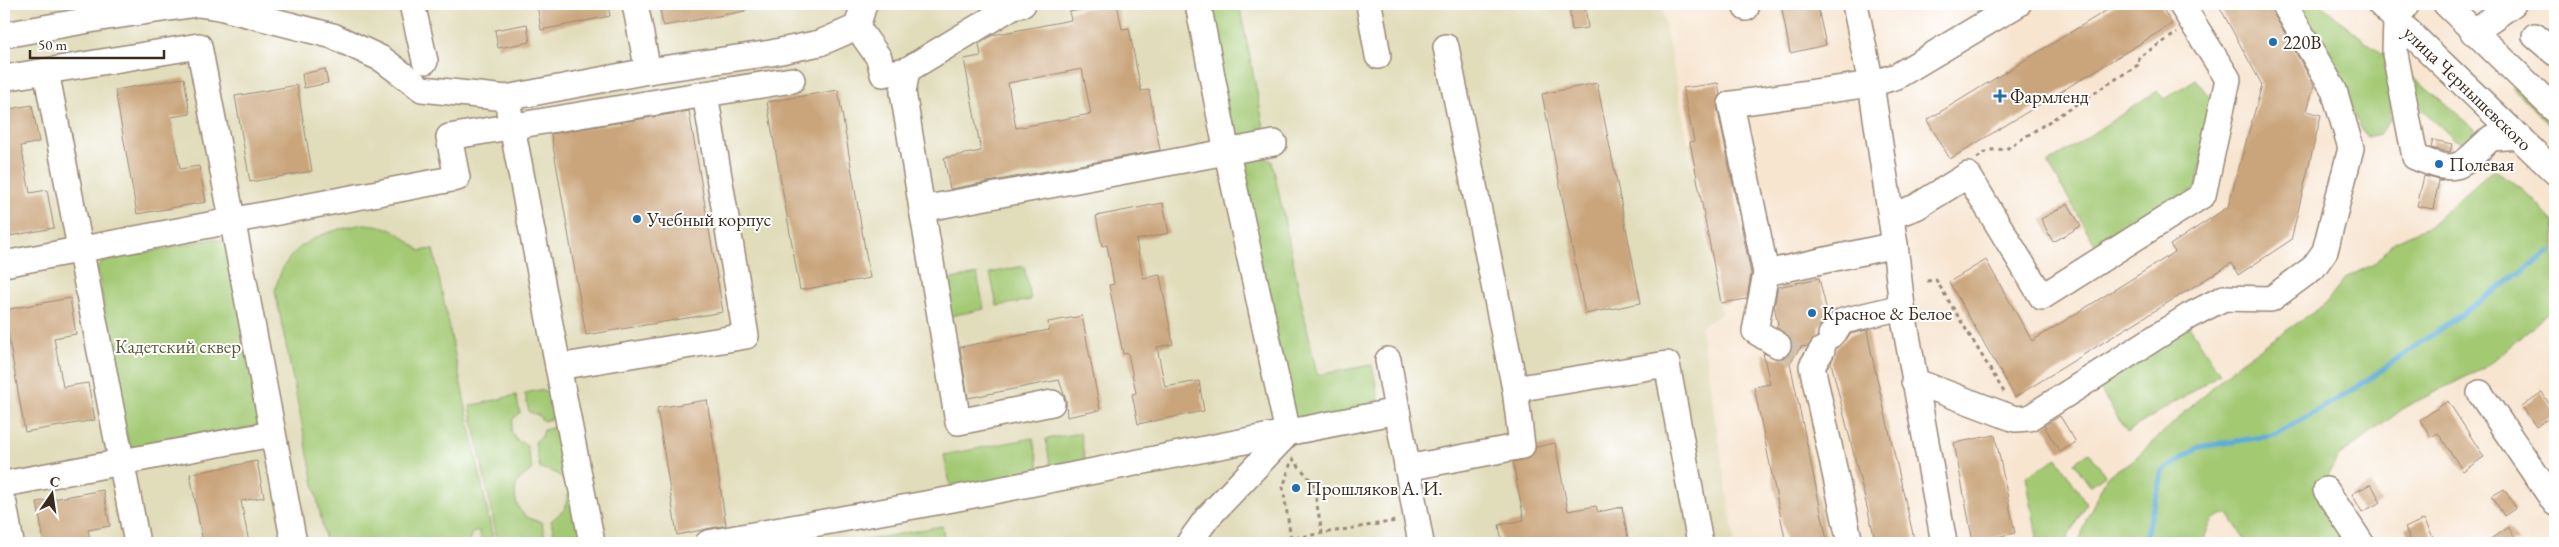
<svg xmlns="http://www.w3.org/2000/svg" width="2559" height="547" font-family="'EB Garamond',serif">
<rect width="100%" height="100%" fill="#fff"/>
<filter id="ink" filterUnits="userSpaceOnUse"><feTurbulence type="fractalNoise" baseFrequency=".02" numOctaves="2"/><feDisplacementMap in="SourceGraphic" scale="10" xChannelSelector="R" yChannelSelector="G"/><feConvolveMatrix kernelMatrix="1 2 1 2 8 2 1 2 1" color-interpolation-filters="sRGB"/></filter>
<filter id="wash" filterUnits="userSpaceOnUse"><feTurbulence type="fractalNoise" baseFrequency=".0096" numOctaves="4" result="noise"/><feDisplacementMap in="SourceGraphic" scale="20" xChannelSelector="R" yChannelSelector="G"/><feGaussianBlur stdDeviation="1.12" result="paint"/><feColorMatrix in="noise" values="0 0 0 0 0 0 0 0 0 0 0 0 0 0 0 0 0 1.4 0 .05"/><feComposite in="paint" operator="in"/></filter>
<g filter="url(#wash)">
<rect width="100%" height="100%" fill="#f7e5d0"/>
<!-- built -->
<path fill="#e1dcba" d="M4,4h1657l60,310 -20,13 34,216h-1731z"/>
<!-- green -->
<g fill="#a3c973" stroke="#6f7a48">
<path d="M1206,4h33l28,138 -33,2z"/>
<path d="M2294,4h26l69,56 2,59 -11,15 -14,3z"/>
<path d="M2408,72l67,57 -1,10 -8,5 -11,-4 -39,-36z"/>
<path d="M2196,79l18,25 -18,84 -99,60 -49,-85 109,-72 7,8z"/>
<path d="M2512,87l8,2 35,32v10z"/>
<path d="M1263,157l9,4 45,214 55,-10 9,46 -84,17 -58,-266z"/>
<path d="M2495,170l28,19 32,34v84l-69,60 -79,39 -69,51 -18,32 31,54h-104l-19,-29c-18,1 -20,14 -25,29h-124l7,-23 21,-44 26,-16 107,-98 84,-57 21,-27 29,-14 20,-22 35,-16 56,-50z"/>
<path d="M364,224c29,2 34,8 56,27l13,-2 61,294h-12l-3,-12 -7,2 -4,10h-142l-51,-252c10,-48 45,-59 89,-67z"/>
<path d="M213,239l9,1 6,7 33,174 -5,6 -124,22 -4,-7 -31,-174 6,-7z"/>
<path d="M1024,266l7,34 -34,6 -7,-33z"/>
<path d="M977,274l7,35 -34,7 -7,-35z"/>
<path d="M2190,327l30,47 -93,58 -30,-47z"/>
<path d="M539,390c17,1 18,11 22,26l-18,5 -5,-6 -9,-3 -4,-19z"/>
<path d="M516,395l4,18 -7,6 -2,12 6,10 9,3 6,25 -15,13c-6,21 3,37 25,40l4,21h-48l-28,-137z"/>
<path d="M563,425l12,59 -8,3c-6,-12 -14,-18 -27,-18l-5,-27 6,-5 3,-7z"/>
<path d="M1080,433l5,27 -34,10 -5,-31z"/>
<path d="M1033,438l7,34 -88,21 -8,-38z"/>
<path d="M2089,452l16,23 -15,11 -16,-23z"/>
<path d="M2057,458l29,45 -21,40h-27l-12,-67z"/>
<path d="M576,493l10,50h-30l-5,-22 14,-12 3,-14z"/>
<path d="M942,526l3,17h-93z"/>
</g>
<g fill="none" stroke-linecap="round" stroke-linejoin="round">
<!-- stream -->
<path stroke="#5eadd8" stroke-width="5.5" d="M2144,543l19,-72 36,-24 76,-12 78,-45 197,-138"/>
</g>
<g id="blocks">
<!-- building -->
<g fill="#caa57b" fill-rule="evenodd">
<path d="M537,4h71l2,12 -69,14z"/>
<path d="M659,4h85l1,7 -82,15z"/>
<path d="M1115,4h2l5,25 7,-1 12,63 8,-1 11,60 -210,39 -6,-31 37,-7 -17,-92 17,-3 -2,-12 14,-9 78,-15 -2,-8zM1082,69l9,45 -75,14 -8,-45z"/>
<path d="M1585,4l3,24 -16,2 -3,-24z"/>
<path d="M1781,4h36l9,41 -36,8z"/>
<path d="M2117,4h43l12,20 -222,135 -23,-39z"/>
<path d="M2218,4h52l2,7 42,74 -7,26 14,4 -30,125 -53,35 -6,-12 -217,134 -66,-115 37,-22 46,81 143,-89 -5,-7 58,-38 34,-122z"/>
<path d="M527,24l3,18 -32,6 -3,-18z"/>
<path d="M325,69l3,14 -24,5 -2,-14z"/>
<path d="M184,78l6,36 -19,3 9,52 19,-3 7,36 -69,12 -22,-124z"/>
<path d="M1597,83l44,220 -56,11 -43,-220z"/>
<path d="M1718,83l2,12 -3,12 34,166 -4,26 -26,4 -31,-161 4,-1 -11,-53z"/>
<path d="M297,85l15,86 -62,11 -15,-86z"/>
<path d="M838,90l32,188 -70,12 -33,-188z"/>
<path d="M32,105l7,37 -18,4 9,47 17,-3 7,38 -50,9v-127z"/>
<path d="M689,111l34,201 -137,23 -35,-201z"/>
<path d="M2433,140l19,4 -2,8 -19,-4z"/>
<path d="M2424,176l19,5h-4l-6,28 -16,-3z"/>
<path d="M1163,203l6,30 -33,7 7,38 17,-3 13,69 -16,3 8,40 34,-6 5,30 -66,13 -6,-30 4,-1 -8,-40 -5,1 -14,-69 5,-1 -7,-39 -5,1 -6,-30z"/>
<path d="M2068,204l13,22 -28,16 -12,-23z"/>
<path d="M1819,278l9,38 -8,10 -3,11 -9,9 -7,1 -11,16 37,177 -18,3h-23l-32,-156 16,-3 -7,-31 15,6 7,-2 8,-10 -3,-9 -14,-11 2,-3 -4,-18 4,-19z"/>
<path d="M70,298l6,36 -22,4 9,49 25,-4 7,37 -70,12 -21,-122z"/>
<path d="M1082,316l18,94 -33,7 -1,-17 -7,-20 -91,18 -8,-51 89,-17 -1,-8z"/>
<path d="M1867,330l6,31 42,182h-39l-45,-180 5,-15 15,-14z"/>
<path d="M2542,392l13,22 -19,13 -14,-21z"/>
<path d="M707,400l19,125 -49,10 -20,-127z"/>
<path d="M2448,401l36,56 -21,14 -25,-38 -7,4 -11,-17z"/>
<path d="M2060,416l16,26 -16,10 -16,-26z"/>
<path d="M1995,435l20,98 -42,9 -19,-99z"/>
<path d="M1555,443l13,68 28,-5 2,6 24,-5 7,36h-127l-3,-18 25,-5 -11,-58 18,-5 5,-10z"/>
<path d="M257,461l7,36 -23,4 8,42h-46l-13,-69z"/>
<path d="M2371,484l10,18 -19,10 -10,-18z"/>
<path d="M2504,489l12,19 -12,8 -12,-20z"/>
<path d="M103,490l7,36 -22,4 3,13h-47l-7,-41z"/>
<path d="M2424,519l12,24h-24l-7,-15z"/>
<path d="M2508,527l11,16h-34z"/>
</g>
</g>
</g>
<g filter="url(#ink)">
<use href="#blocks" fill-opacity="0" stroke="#987" stroke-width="1"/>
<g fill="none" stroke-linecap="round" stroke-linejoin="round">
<!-- minor-tunnel -->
<path stroke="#d1c0ac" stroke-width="25" stroke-dasharray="25 12" stroke-linecap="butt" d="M1778,345l17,10"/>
<!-- minor casing -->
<g stroke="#987" stroke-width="28">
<g id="minor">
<path d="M198,4l21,3 114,29 49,23 40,30 84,9 142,-27 123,-18 49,-10 37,-16 7,-23"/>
<path d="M412,4l13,57"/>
<path d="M635,4l13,67"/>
<path d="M1369,4l9,52"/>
<path d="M1745,4l1,4"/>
<path d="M1855,4l16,80 24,161 7,62 42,236"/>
<path d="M2380,4l175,168"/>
<path d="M2407,4l-11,15 -1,35 20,103c44,18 44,11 76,-19l28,-2"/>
<path d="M2446,4l109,106"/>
<path d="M857,27l22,31 4,16 24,-4 106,-64 10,-2"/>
<path d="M2473,32l40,-28"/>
<path d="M4,35l97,-17 96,-14"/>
<path d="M2535,36l20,17"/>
<path d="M907,70l-4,22 19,117 352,-66"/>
<path d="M46,71l91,472"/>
<path d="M4,78l195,-32 95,497"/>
<path d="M705,94l87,-14"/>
<path d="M509,111l83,432"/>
<path d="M922,209l36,213 94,-19"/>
<path d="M1891,216l25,-9 52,-32 74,122 161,-102 25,-116 -47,-75"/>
<path d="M1895,245l-129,28 -35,-169 140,-20 26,-8 121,-72"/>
<path d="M4,264l453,-86 -8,-41 256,-43 41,242 -188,31"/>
<path d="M1766,273l-11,58 23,14"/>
<path d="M1831,335l12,-14 59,-14"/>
<path d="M1822,350l-10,16 38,177"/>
<path d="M1388,360l33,183"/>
<path d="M1914,381l101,38 14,-1 160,-102 35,-18 47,1 42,-31 12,-17 26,-103 -17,-58 -50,-86"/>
<path d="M1515,389l152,-25 33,179"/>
<path d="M2480,393l75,110"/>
<path d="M1407,468l115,-22 -7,-57 -69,-342"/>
<path d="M4,484l268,-50"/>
<path d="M2326,490l35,53"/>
<path d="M4,504l7,39"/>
<path d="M708,543l245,-44 444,-88"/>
<path d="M1189,543l18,-25 81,-85 -61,-280 -29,-149"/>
</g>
</g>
<!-- path -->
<g stroke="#987" stroke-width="3" stroke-dasharray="4 4" stroke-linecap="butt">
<path d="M1977,158l12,-8 17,-1 132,-84 1,-8 38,-24"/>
<path d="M1927,281l9,-1 68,112"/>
<path d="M1292,458l21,25 9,50"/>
<path d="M1291,538l-8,-50 8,-26"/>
<path d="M1264,543l132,-22"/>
</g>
<!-- minor -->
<use href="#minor" stroke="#fff" stroke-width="25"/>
</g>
</g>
<!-- markers -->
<g fill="#1f6fb2" stroke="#fff" stroke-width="2">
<circle cx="2273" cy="42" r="5"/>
<path d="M1997.5 88.5h5v5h5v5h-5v5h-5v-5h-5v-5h5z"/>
<circle cx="2439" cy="164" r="5"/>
<circle cx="637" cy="219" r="5"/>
<circle cx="1812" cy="313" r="5"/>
<circle cx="1296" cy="488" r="5"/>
</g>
<g text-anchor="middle" stroke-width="4" stroke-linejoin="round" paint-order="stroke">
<!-- poi labels -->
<g font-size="19" fill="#3b2a1e" stroke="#fff" text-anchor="start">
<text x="2283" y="49">220В</text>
<text x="2010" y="103">Фармленд</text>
<text x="2449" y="171">Полевая</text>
<text x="647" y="226">Учебный корпус</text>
<text x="1822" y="320">Красное &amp; Белое</text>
<text x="1306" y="495">Прошляков А. И.</text>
</g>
<!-- street labels -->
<g font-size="19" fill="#3b2a1e" stroke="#fff">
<text transform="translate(2468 88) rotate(44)" y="7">улица Чернышевского</text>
</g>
<!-- park labels -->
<g font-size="19" fill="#5a5a38" stroke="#fff">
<text x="178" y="353">Кадетский сквер</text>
</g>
</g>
<!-- margin -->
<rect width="2559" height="547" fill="none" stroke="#fff" stroke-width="20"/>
<!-- north arrow -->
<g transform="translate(52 494) rotate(13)" stroke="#ffffff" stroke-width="4" paint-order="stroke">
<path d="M0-4L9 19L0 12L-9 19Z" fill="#3b2a1e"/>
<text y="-8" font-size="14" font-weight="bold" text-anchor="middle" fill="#3b2a1e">С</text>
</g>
<!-- scale -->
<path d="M30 50v8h134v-8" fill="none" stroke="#3b2a1e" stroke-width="2.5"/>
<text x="38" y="50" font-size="15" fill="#3b2a1e" stroke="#ffffff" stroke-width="4" paint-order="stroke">50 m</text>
</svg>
